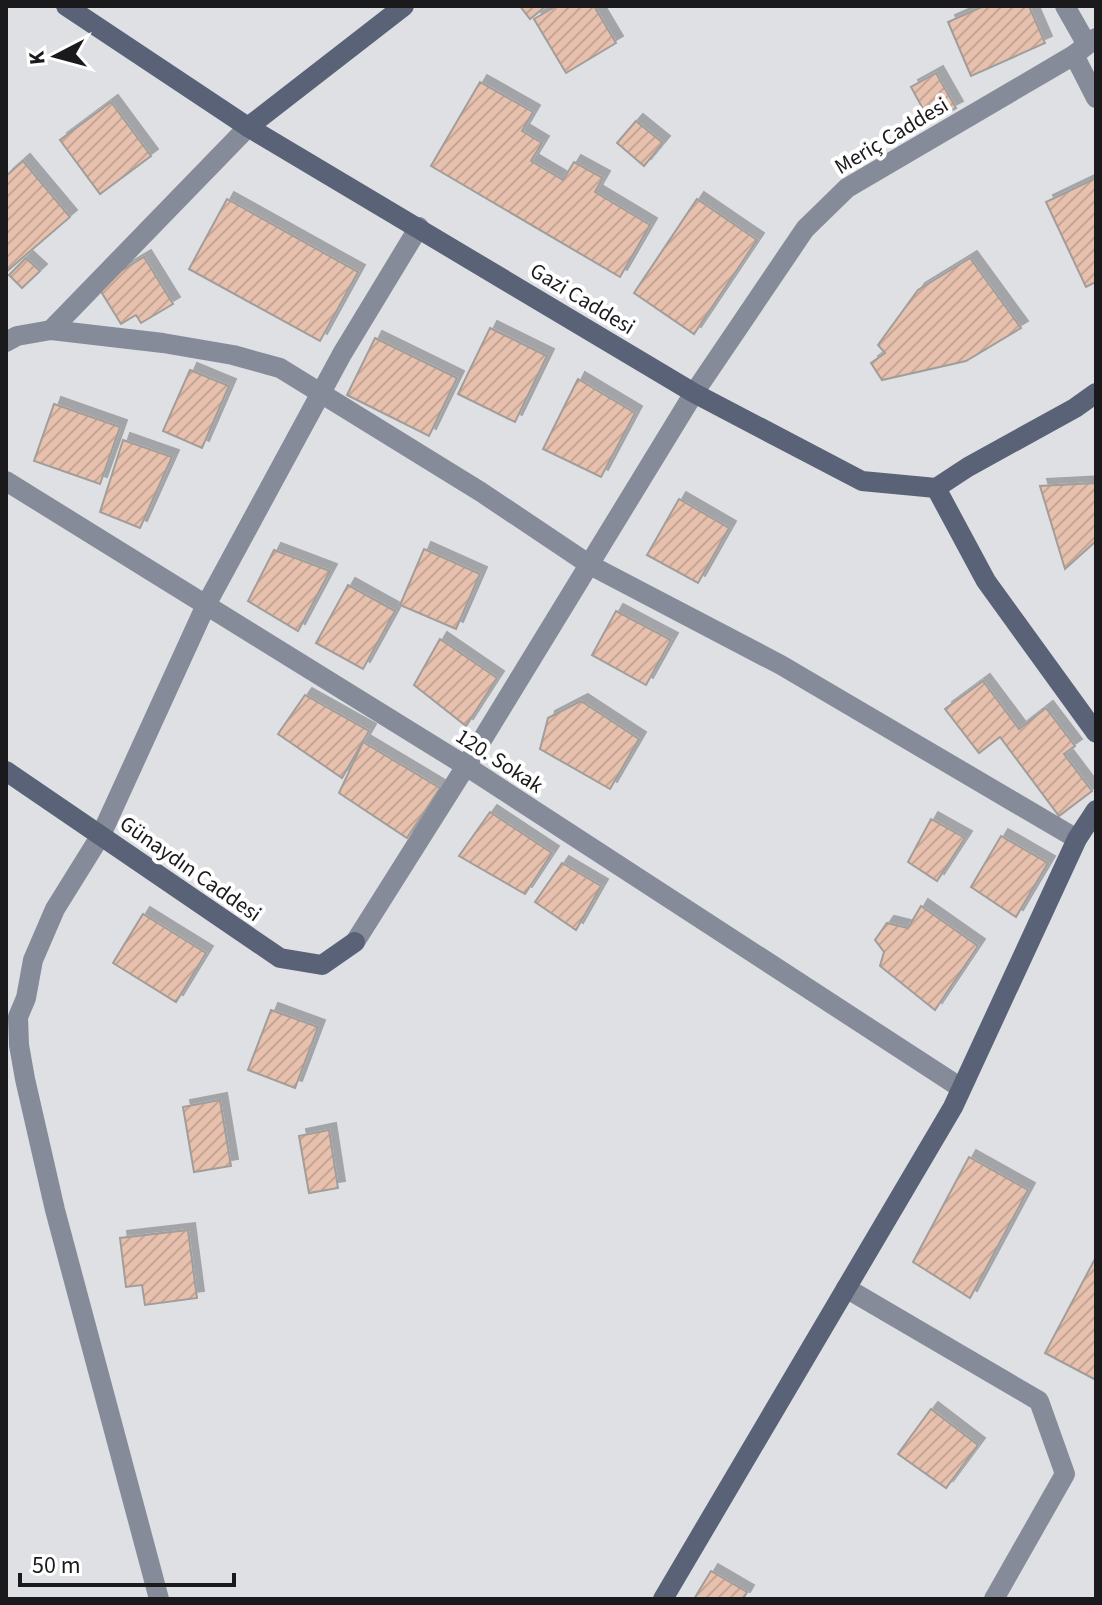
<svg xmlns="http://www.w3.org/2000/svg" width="1102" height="1605" font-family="'Source Sans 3',sans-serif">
<defs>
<pattern id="building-hatch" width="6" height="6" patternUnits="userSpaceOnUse" patternTransform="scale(2)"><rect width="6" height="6" fill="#e7c1ad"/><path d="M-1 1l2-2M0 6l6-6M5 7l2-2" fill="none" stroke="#c6a594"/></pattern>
<filter id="shadow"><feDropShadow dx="7" dy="-7" stdDeviation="0" flood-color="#0004"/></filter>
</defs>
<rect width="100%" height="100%" fill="#dee0e4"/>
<!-- building -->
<g fill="url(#building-hatch)" stroke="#a19d9b" stroke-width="2" filter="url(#shadow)">
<path d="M520,6h26l-16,13z"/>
<path d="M556,6h38l22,37 -50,30 -32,-54z"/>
<path d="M984,6h45l16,37 -74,33 -23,-54z"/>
<path d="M936,73l20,35 -26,14 -19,-35z"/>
<path d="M480,82l53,30 -11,19 20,12 -11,18 32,19 11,-18 29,16 -8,14 55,33 -30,52 -189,-111z"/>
<path d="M111,102l40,54 -51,38 -40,-54z"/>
<path d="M636,121l27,22 -19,23 -27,-23z"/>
<path d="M23,161l47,56 -64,55v-96z"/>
<path d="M1096,178v104l-10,5 -40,-85z"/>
<path d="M227,199l131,73 -38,69 -131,-72z"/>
<path d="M697,199l60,41 -63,94 -60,-41z"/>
<path d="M144,257l29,47 -32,19 -5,-8 -15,9 -24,-39z"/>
<path d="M26,258l14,13 -18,17 -13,-13z"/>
<path d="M970,258l51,70 -55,33 -84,19 -11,-17 14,-10 -7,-8 40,-55z"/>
<path d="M490,328l57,28 -32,66 -57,-28z"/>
<path d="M375,338l82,40 -28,58 -82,-41z"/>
<path d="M190,370l39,16 -27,62 -39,-17z"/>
<path d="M578,379l57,34 -34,64 -58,-28z"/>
<path d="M54,404l66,23 -20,57 -66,-23z"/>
<path d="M123,440l49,17 -32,71 -40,-16z"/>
<path d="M1096,483v58l-31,28 -25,-83z"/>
<path d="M679,499l50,29 -31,55 -51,-28z"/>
<path d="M424,549l56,25 -24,55 -56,-24z"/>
<path d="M274,550l56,21 -32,60 -50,-30z"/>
<path d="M348,585l47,26 -32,58 -47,-26z"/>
<path d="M616,611l55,29 -25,45 -54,-30z"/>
<path d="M440,639l57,39 -31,48 -52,-41z"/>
<path d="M983,681l36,48 27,-21 29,38 -11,8 28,37 -33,25 -59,-79 -21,16 -34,-44z"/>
<path d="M305,695l64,36 -27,47 -64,-44z"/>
<path d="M581,701l58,38 -29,50 -70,-40 8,-31z"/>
<path d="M363,742l77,46 -33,50 -68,-45z"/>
<path d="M490,812l62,41 -27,41 -66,-38z"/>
<path d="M931,819l34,19 -28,43 -29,-19z"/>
<path d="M1001,836l47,27 -32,54 -45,-30z"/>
<path d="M562,863l39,23 -25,44 -41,-28z"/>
<path d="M921,906l57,40 -43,64 -55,-44 4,-14 -9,-12 12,-17 21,5z"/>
<path d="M143,914l63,39 -30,49 -63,-39z"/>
<path d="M271,1010l47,17 -23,61 -47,-18z"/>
<path d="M220,1100l11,66 -37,6 -11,-65z"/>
<path d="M329,1130l9,58 -29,5 -10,-57z"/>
<path d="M969,1157l59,33 -58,108 -57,-36z"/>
<path d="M188,1230l9,68 -52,7 -3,-20 -16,2 -6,-49z"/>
<path d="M1096,1257v123l-51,-27z"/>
<path d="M931,1409l47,36 -32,43 -48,-34z"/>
<path d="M711,1571l36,21 -4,7h-49z"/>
</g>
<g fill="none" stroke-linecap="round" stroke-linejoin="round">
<!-- street -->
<g stroke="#858b99" stroke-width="20">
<path d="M1065,6l21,37"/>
<path d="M1074,55l22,43"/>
<path d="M51,330l197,-203"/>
<path d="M6,342l11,-6 34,-6 112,13 70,12 47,13 201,124 109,73 191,100 296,174"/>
<path d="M6,481l460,285 495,322"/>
<path d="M355,942l111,-176 228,-373 111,-164 42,-41 227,-133 22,-17"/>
<path d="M846,1288l193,113 26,73 -71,125"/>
<path d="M159,1599l-104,-389 -30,-131 -6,-34 -1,-28 8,-19 7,-38 22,-51 46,-74 105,-230 136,-251 77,-127"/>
</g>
<!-- secondary -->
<g stroke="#5a6277" stroke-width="20">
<path d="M66,6l182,121 446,266 168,88 74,7 32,-21 107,-59 21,-15"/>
<path d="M248,127l156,-121"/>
<path d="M936,488l50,93 110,152"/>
<path d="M6,771l274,187 42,7 33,-23"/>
<path d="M663,1599l290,-492 124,-268 19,-29"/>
</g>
</g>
<g text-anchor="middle" stroke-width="8" stroke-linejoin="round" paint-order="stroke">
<!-- street labels -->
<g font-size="22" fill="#1a1a1c" stroke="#fff">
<text transform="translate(891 135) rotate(-31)" y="8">Meriç Caddesi</text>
<text transform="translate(583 298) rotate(31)" y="8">Gazi Caddesi</text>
<text transform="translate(500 760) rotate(33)" y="8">120. Sokak</text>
<text transform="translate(191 868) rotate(35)" y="8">Günaydın Caddesi</text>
</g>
</g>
<!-- border -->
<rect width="1102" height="1605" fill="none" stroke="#1a1a1c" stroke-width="16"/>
<!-- north arrow -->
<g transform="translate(56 56) rotate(264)" stroke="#ffffff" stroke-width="6" paint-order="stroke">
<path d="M0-6L14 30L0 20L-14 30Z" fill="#1a1a1c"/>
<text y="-12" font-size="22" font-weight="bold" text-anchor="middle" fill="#1a1a1c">K</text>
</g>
<!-- scale -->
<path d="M20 1573v12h214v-12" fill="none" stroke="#1a1a1c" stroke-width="4"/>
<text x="32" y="1573" font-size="24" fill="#1a1a1c" stroke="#ffffff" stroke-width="6" paint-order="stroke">50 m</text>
</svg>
